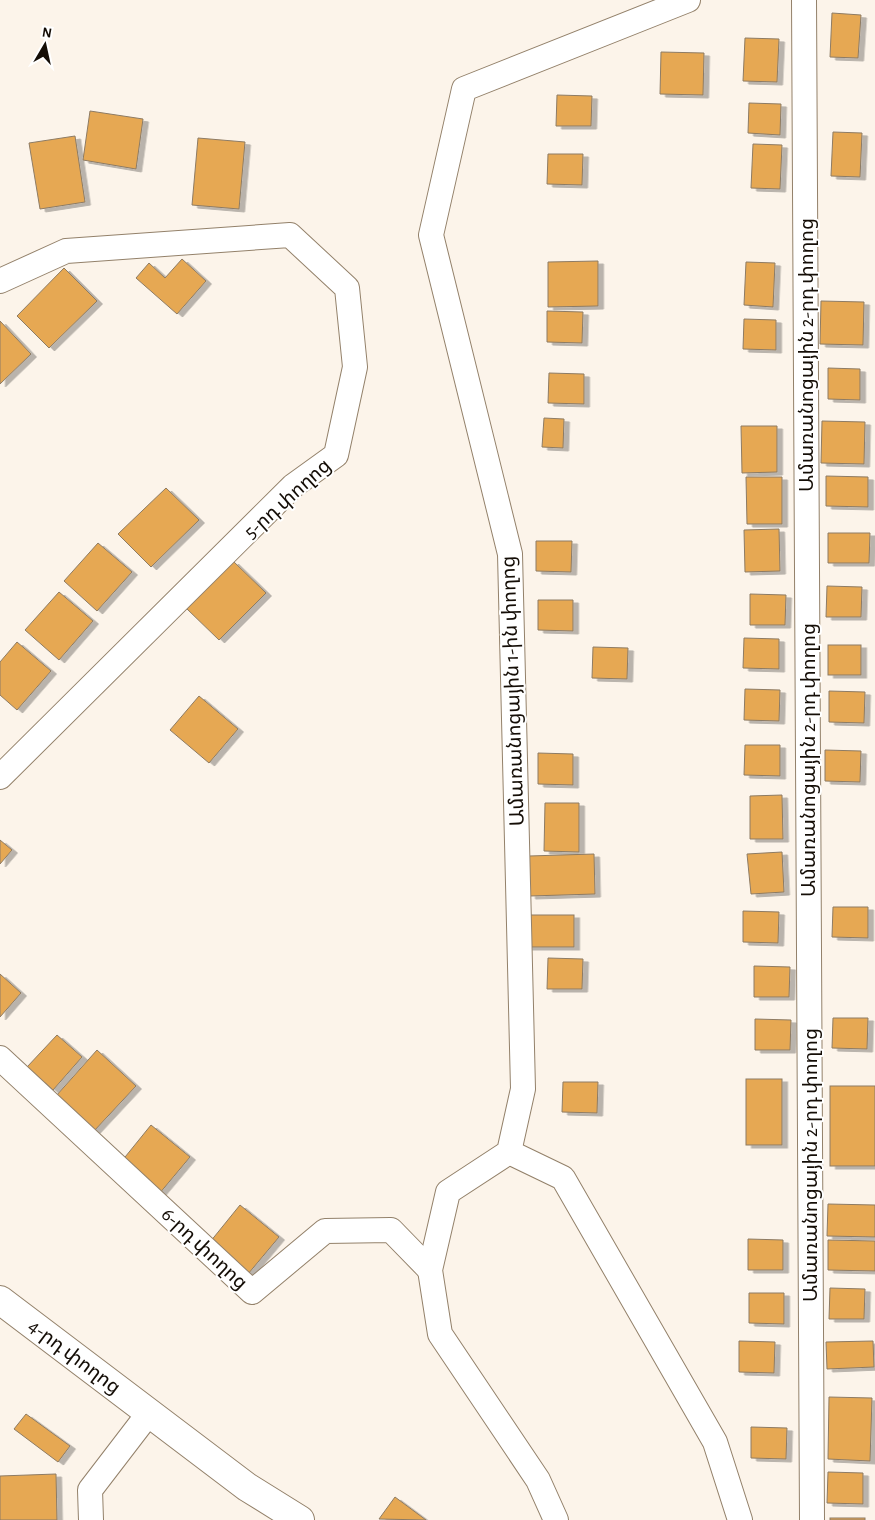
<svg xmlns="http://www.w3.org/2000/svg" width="875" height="1520" font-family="'Alegreya Sans','Noto Sans Armenian',sans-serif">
<defs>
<filter id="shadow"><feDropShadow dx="5.5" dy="3" stdDeviation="0" flood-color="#0004"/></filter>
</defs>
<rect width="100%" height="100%" fill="#fcf4ea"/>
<!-- building -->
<g fill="#e6a852" stroke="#8d7b64" filter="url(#shadow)">
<path d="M832,13l29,2 -3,43 -28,-1z"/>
<path d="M745,38l34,1 -2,43 -34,-1z"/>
<path d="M661,52l43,1 -1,42 -43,-1z"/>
<path d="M557,95l35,1 -1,30h-35z"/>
<path d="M749,103l32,1 -1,31 -32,-2z"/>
<path d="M90,111l53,8 -7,50 -53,-9z"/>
<path d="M833,132l29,1 -2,44 -29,-1z"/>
<path d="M75,136l10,66 -45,7 -11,-66z"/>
<path d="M198,138l47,4 -6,67 -47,-4z"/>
<path d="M753,144l29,1 -2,44 -29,-1z"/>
<path d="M548,154h35l-1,31 -35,-1z"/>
<path d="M182,259l24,22 -29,33 -41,-36 13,-15 16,15z"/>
<path d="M598,261v45l-50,1v-45z"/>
<path d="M746,262l29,1 -2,44 -29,-2z"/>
<path d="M64,268l33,33 -48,47 -32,-32z"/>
<path d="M821,301l43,1 -1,43 -43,-1z"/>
<path d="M547,311l36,1 -1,31 -35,-1z"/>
<path d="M744,319l32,1v30l-33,-1z"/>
<path d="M0,321l31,33 -31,30z"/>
<path d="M828,368l32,1v31l-32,-1z"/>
<path d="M549,373l35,1v30l-36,-1z"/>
<path d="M544,418l20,1 -1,29 -21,-1z"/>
<path d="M822,421l43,1 -1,42 -43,-1z"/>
<path d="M741,426h36v46l-35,1z"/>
<path d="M826,476l42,1v30l-42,-1z"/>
<path d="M746,477h36v47h-35z"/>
<path d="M166,488l33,32 -48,47 -33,-33z"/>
<path d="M779,529l1,42 -35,1 -1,-42z"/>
<path d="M828,533h42l-1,30h-41z"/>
<path d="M536,541h36l-1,31 -35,-1z"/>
<path d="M98,543l34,29 -35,39 -33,-30z"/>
<path d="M233,561l33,32 -47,47 -33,-32z"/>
<path d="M827,586l35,1 -1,30h-35z"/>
<path d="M59,592l34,29 -34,39 -34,-30z"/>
<path d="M750,594l36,1 -1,30h-35z"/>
<path d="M538,600h35v31l-35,-1z"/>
<path d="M744,638l35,1v30l-36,-1z"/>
<path d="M17,642l34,29 -34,39 -17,-15v-33z"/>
<rect x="828" y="645" width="33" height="30"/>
<path d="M593,647l35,1 -1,31 -35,-1z"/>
<path d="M745,689l35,1 -1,31 -35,-1z"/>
<path d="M829,691l36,1 -1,31 -35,-1z"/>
<path d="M199,696l39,33 -29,34 -39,-33z"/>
<path d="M745,745h35v31l-36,-1z"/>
<path d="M825,750l36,1 -1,31 -35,-1z"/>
<path d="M538,753l35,1v31l-35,-1z"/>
<path d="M782,795l1,44h-33v-43z"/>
<path d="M545,803h34v49l-35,-1z"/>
<path d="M0,840l12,10 -12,14z"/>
<path d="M782,852l2,40 -33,2 -4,-40z"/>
<path d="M594,854l1,40 -65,2 -1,-40z"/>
<path d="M833,907h35v31l-36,-1z"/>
<path d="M743,911l36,1 -1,31 -35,-1z"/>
<rect x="527" y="915" width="47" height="32"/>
<path d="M548,958l35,1 -1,30h-35z"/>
<path d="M754,966l36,1 -1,30h-35z"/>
<path d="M0,974l21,19 -21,24z"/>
<path d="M833,1018h35l-1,31 -35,-1z"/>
<path d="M755,1019l36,1 -1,30h-35z"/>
<path d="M57,1035l25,22 -29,33 -26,-23z"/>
<path d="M97,1050l39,36 -42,45 -38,-35z"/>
<rect x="746" y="1079" width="36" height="66"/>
<path d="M563,1082h35l-1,31 -35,-1z"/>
<rect x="830" y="1086" width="45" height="80"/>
<path d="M151,1125l39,32 -31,37 -38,-32z"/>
<path d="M828,1204l47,1v32l-48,-1z"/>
<path d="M240,1205l39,32 -31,37 -38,-32z"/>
<path d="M748,1239l35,1v30h-35z"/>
<path d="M828,1240l47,1v30l-47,-1z"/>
<path d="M830,1288l35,1 -1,30h-35z"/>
<path d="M749,1293h35v31l-35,-1z"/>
<path d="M739,1341l36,1 -1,31 -35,-1z"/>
<path d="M873,1341l1,26 -47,2 -1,-27z"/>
<path d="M829,1397l43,1 -2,63 -42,-2z"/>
<path d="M26,1414l44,32 -12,16 -44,-33z"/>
<path d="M751,1427l36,1 -1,31 -35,-1z"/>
<path d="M828,1472l35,1v31l-36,-1z"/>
<path d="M56,1474l1,46h-57v-44z"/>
<path d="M395,1497l31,23 -47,-1z"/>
<rect x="830" y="1518" width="35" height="2"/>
</g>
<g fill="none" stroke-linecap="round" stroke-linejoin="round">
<!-- street casing -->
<g stroke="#93816a" stroke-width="26">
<g id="street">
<path d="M804,0l8,1520"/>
<path d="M0,281l66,-30 224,-16 57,53 8,79 -19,88 -43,31 -293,291"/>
<path d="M0,1058l252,234 73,-61 66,-1 39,40"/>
<path d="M509,1152l54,26 152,264 25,78"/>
<path d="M91,1520l-1,-30 59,-77"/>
<path d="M556,1520l-18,-40 -98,-146 -10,-64 18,-78 61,-40 14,-63 -13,-535 -79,-319 33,-146 224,-89"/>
</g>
</g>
<!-- secondary casing -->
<g stroke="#93816a" stroke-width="30">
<path id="secondary" d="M0,1300l247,187 53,33"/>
</g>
<!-- street -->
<use href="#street" stroke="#fff" stroke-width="24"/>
<!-- secondary -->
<use href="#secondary" stroke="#fff" stroke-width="28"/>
</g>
<g text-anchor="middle" stroke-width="4" stroke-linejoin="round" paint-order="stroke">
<!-- street labels -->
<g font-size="20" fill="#140d06" stroke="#fff">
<text transform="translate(806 355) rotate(-90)" y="7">Ամառանոցային 2-րդ փողոց</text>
<text transform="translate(287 498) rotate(-42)" y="7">5-րդ փողոց</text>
<text transform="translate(512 691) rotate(-92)" y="7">Ամառանոցային 1-ին փողոց</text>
<text transform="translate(808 760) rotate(-90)" y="7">Ամառանոցային 2-րդ փողոց</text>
<text transform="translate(810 1165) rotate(-90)" y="7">Ամառանոցային 2-րդ փողոց</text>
<text transform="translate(205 1248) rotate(43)" y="7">6-րդ փողոց</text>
<text transform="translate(75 1356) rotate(37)" y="7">4-րդ փողոց</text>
</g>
</g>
<!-- north arrow -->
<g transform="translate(45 45) rotate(9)" stroke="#ffffff" stroke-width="4" paint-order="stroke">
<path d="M0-4L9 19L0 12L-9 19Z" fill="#140d06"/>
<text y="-8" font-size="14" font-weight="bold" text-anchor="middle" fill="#140d06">N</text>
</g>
</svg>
